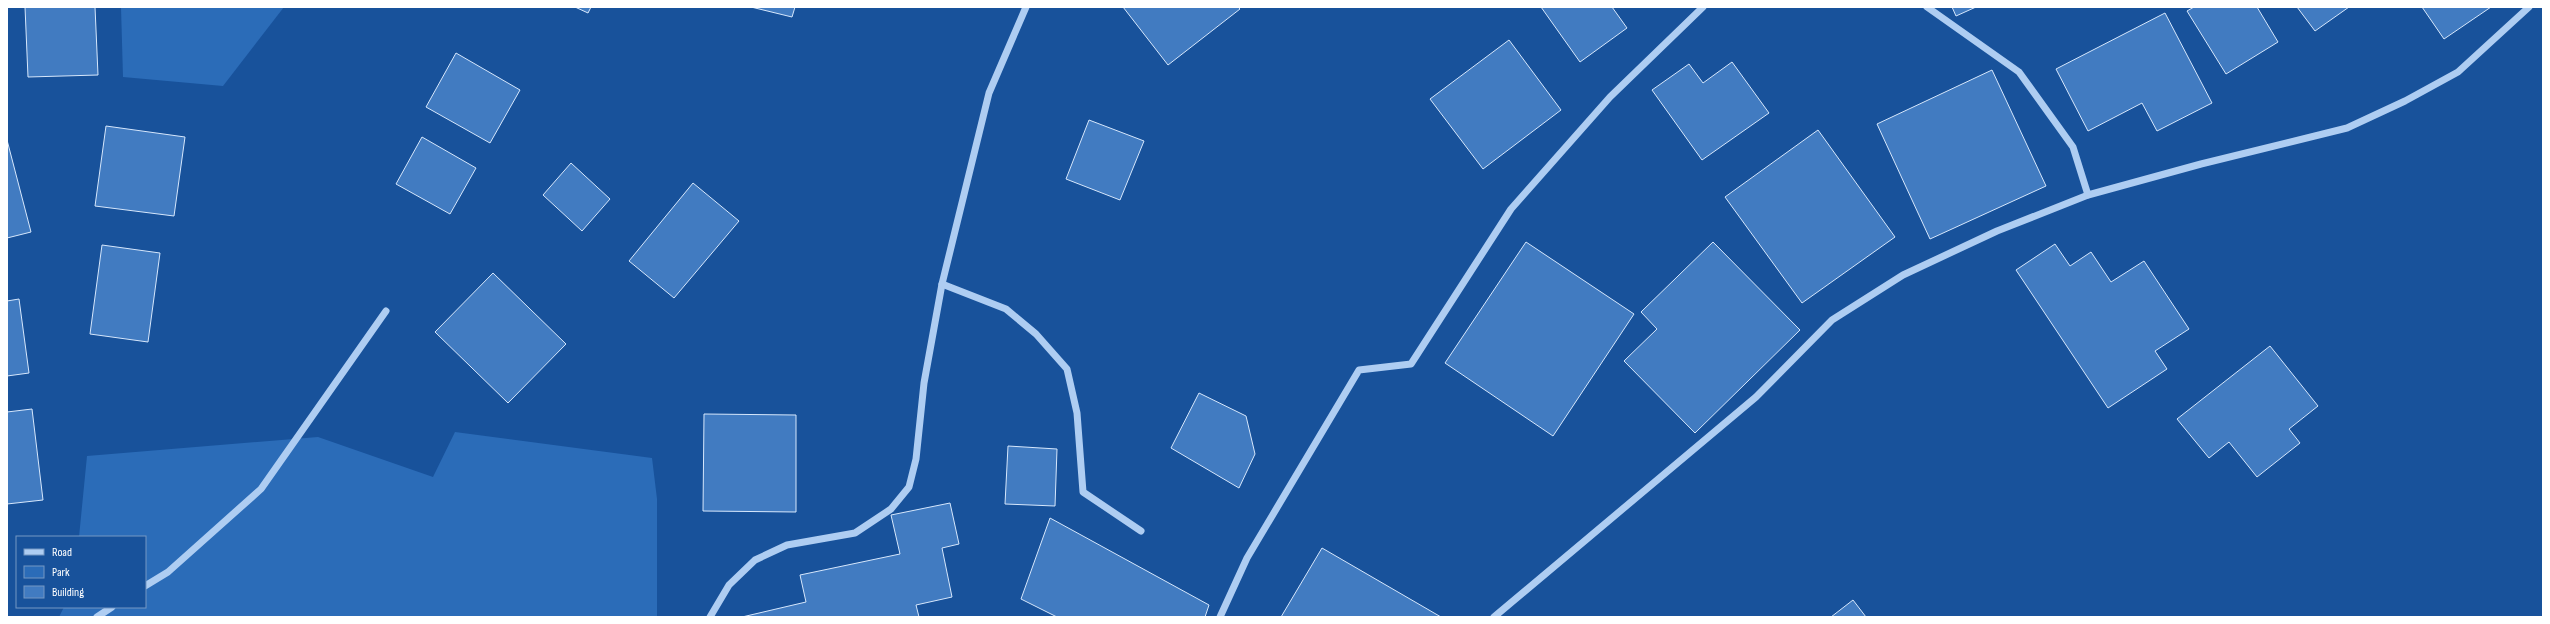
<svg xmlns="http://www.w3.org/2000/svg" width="2550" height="624" font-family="'Sofia Sans Condensed',sans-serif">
<rect width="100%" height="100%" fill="#18529b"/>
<!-- green -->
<g fill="#2b6cb8">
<path d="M121,7h163l-61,79 -100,-9z"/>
<path d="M455,432l197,26 5,41v118h-598l5,-10h81v-70h-66l8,-81 231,-19 115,40z"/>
</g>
<!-- building -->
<g fill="#417bc1" stroke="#d6e7fc">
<path d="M25,7h70l3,68 -70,2z"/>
<path d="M575,7h16l-3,6z"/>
<path d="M751,7h44l-3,10z"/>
<path d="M1123,7h115l2,2 -72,56z"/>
<path d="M1541,7h71l15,21 -47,34z"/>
<path d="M1952,7h24l-20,9z"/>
<path d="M2194,7h63l21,35 -52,32 -39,-63z"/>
<path d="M2297,7h52l-34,24z"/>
<path d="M2422,7h69l-47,32z"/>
<path d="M2165,13l47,90 -55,28 -15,-28 -54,28 -32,-62z"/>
<path d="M1509,40l52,70 -78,59 -53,-70z"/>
<path d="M456,53l64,37 -30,53 -64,-36z"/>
<path d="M1732,62l37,51 -67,47 -50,-70 37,-26 14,19z"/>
<path d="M1992,70l54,116 -116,53 -53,-115z"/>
<path d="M1089,120l55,21 -24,59 -54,-21z"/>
<path d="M106,126l79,11 -11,79 -79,-10z"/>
<path d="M1818,130l77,107 -93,66 -77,-106z"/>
<path d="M422,137l54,31 -26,46 -54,-30z"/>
<path d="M7,140l24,92 -24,6z"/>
<path d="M571,163l39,36 -28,32 -39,-36z"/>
<path d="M693,183l46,38 -65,77 -45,-37z"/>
<path d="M1526,242l108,72 -81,122 -108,-73z"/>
<path d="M1713,242l87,88 -105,103 -71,-72 33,-32 -16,-17z"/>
<path d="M2055,244l15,22 21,-14 20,30 33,-21 45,68 -34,22 12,18 -59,39 -92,-138z"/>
<path d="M102,245l58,8 -12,89 -58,-8z"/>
<path d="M493,273l73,71 -58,59 -73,-71z"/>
<path d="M19,299l10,74 -22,3v-75z"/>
<path d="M2270,346l48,60 -29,23 11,14 -43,34 -28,-35 -20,16 -32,-39z"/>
<path d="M1199,393l47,23 9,38 -16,34 -68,-40z"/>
<path d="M32,409l11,91 -36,4v-92z"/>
<path d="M704,414l92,1v97l-93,-1z"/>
<path d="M1008,446l49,3 -2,57 -50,-2z"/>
<path d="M950,503l9,41 -17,4 10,49 -36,8 3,12h-177l64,-15 -6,-27 100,-21 -9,-39z"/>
<path d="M1050,518l159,87 -4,12h-148l-36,-18z"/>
<path d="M1322,548l119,69h-160z"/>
<path d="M1853,600l13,17h-35z"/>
</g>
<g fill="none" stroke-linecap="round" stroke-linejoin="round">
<!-- minor -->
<g stroke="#aecdf2" stroke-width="7">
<path d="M1927,7l92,65 54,75 15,48"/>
<path d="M942,284l64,25 30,25 31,35 10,44 6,79 58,39"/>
<path d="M145,586l23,-14 93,-83 125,-178"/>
<path d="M97,617l15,-10"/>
<path d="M710,617l19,-32 26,-25 32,-15 68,-12 36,-24 18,-22 7,-28 8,-76 18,-99 47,-191 37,-86"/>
<path d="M1220,617l27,-59 112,-188 52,-6 100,-155 99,-112 93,-90"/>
<path d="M1494,617l262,-220 76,-77 71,-45 94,-44 91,-36 113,-31 146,-36 58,-27 53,-29 71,-65"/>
</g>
</g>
<!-- border -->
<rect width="2550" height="624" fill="none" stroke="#ffffff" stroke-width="16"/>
<!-- legend -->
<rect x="16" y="536" width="130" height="72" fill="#18529b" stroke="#7497c3"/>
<rect x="24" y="549" width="20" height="6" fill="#aecdf2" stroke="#7497c3"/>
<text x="52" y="556" font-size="12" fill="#ffffff">Road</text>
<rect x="24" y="566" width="20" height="12" fill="#2b6cb8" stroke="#7497c3"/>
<text x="52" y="576" font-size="12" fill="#ffffff">Park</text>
<rect x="24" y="586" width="20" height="12" fill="#417bc1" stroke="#7497c3"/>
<text x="52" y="596" font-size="12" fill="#ffffff">Building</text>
</svg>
